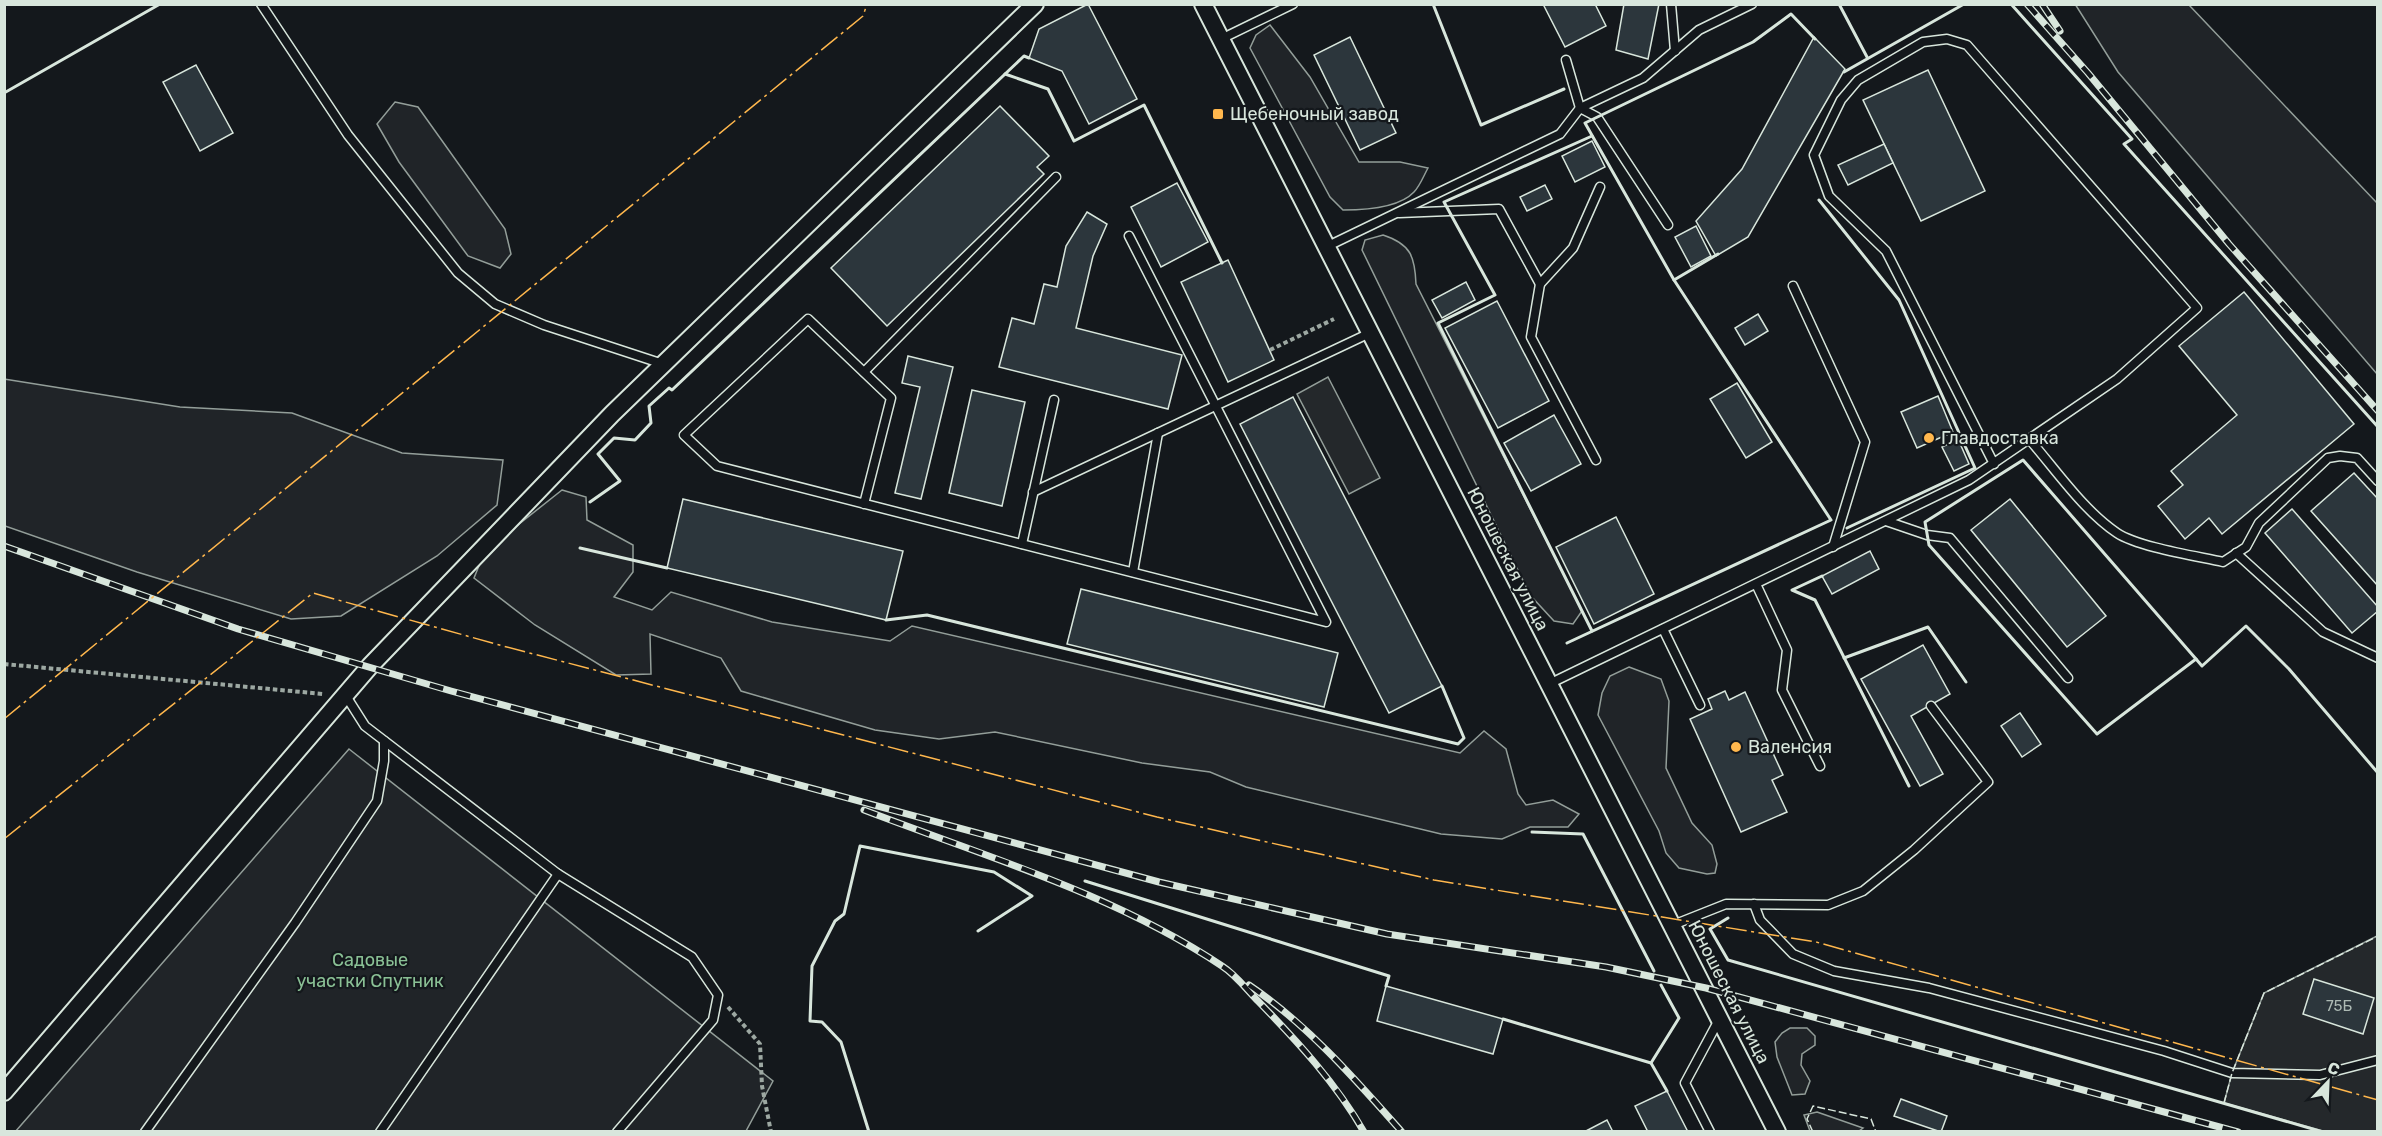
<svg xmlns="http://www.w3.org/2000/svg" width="2382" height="1136" font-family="Rubik,sans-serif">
<rect width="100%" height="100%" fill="#14181c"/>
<!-- green -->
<g fill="#202428" stroke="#939e99" stroke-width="1.5">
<path d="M2075,4l114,1 188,198v171l-259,-302z"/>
<path d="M1270,25l40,52 49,85h41l28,6c-4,7 -8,18 -14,24 -15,16 -51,18 -71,18l-13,-13 -80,-149 6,-13z"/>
<path d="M395,102l23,5 87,122 6,25 -11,14 -32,-12 -69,-94 -22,-38z"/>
<path d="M1383,235c28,9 32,22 33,49l166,327 -9,13 -19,-3 -24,-26 -168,-345 3,-10z"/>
<path d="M4,379l176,28 112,6 110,40 101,7 -6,45 -60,51 -96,60 -50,3 -154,-47 -132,-46z"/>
<path d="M562,490l24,7 1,23 46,25v27l-19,25 38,13 19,-18 101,30 118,19 22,-15 548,127 24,-22 22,18 12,45 8,11 27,-5 26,14 -11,13h-38l-28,12 -61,-5 -195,-47 -36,-15 -68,-9 -147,-31 -56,7 -64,-9 -134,-39 -20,-33 -71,-24 1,40 -35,1 -81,-50 -61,-47 11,-27z"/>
<path d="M1629,667l32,12 8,22 -3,67 26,55 20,22 5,19 -2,9 -8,1 -28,-6 -13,-15 -7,-22 -61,-116 4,-22 8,-17z"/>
<path d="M349,749l424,332 -27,50 -731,1z"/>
<path d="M1790,1028h17l8,8v9l-13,9 -1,11 9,16 -5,13 -13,1 -15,-38 -2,-15 7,-9z"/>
<path d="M1817,1112l46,16 -4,3h-49l-6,-16z"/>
</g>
<!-- parking -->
<g fill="#24282b" stroke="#939e99" stroke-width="1.5">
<path d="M1328,377l52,101 -31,16 -52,-100z"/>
<path d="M2377,936v195h-54l-99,-28 8,-30 32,-80z"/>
</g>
<!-- building -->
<g fill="#2c363c" stroke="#d8e6dc" stroke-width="1.5">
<path d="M1088,4l49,95 -48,25 -27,-53 -33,-13 10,-29z"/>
<path d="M1543,4h52l11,22 -41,21z"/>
<path d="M1624,4h35l-11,55 -32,-9z"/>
<path d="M1350,37l46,96 -36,17 -46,-95z"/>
<path d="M1814,37l31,32 -97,168 -32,19 -20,-35 46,-52z"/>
<path d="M196,65l37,68 -33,18 -37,-69z"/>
<path d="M1928,70l57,121 -64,30 -58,-121z"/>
<path d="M1000,106l49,50 -12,11 7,7 -157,152 -56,-58z"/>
<path d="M1592,141l13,26 -30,15 -13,-26z"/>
<path d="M1884,144l9,19 -45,22 -10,-20z"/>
<path d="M1177,183l31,59 -47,25 -30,-60z"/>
<path d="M1545,185l7,14 -25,12 -7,-14z"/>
<path d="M1087,212l20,12 -14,32 -17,72 106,27 -14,54 -169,-42 13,-49 22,6 10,-40 13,3 9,-41z"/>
<path d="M1696,226l15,30 -20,11 -16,-30z"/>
<path d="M1228,260l46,100 -46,22 -47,-100z"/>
<path d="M1466,282l9,18 -33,18 -10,-18z"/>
<path d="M2244,292l110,132 -132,110 -13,-16 -24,21 -27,-33 25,-21 -12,-14 66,-56 -58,-69z"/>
<path d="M1497,301l52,100 -51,27 -53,-100z"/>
<path d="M1758,314l10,17 -23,14 -10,-17z"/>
<path d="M908,356l45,11 -32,132 -26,-6 25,-106 -18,-4z"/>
<path d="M1737,383l35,59 -26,16 -36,-59z"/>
<path d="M972,390l53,12 -23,104 -53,-13z"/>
<path d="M1938,396l15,36 -36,16 -16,-36z"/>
<path d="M1293,397l149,289 -53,27 -149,-289z"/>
<path d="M1554,415l27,49 -50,27 -27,-48z"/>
<path d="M1958,439l11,25 -15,7 -12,-24z"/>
<path d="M2354,473l24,26v87l-67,-75z"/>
<path d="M683,499l220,52 -17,69 -219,-52z"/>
<path d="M2010,499l96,117 -39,31 -96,-117z"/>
<path d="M2292,509l86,98v4l-26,22 -87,-100z"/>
<path d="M1616,517l38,77 -60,30 -38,-77z"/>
<path d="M1870,551l9,18 -47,25 -10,-18z"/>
<path d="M1081,589l257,64 -14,54 -257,-63z"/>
<path d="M1923,645l27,49 -39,22 32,58 -23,12 -59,-107z"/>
<path d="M1725,691l4,9 16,-8 38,83 -11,5 15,32 -46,20 -51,-113 22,-10 -4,-10z"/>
<path d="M2020,713l21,31 -19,13 -21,-31z"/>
<path d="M2314,979l60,19 -11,36 -60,-20z"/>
<path d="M1386,986l117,33 -10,35 -116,-33z"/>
<path d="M1667,1091l21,41h-40l-13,-26z"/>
<path d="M1901,1099l46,17 -6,16 -47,-16z"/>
<path d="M1607,1120l6,12h-29z"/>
</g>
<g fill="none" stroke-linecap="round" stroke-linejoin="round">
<!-- lane casing -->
<g stroke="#d8e6dc" stroke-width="11">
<g id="lane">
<path d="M261,4l87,131 110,138 37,31 49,21 119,39"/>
<path d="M1671,4l4,47"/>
<path d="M1221,39l72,-35"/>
<path d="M1566,60l14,48 17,9 71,108"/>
<path d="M1399,213l100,-4 41,75 -9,53 65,123"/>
<path d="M1328,246l232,-112 20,-26 63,-30 56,-48 53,-26"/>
<path d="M1540,284l33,-36 27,-61"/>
<path d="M1793,286l72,156 -32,105"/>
<path d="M864,372l192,-195"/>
<path d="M2029,439c27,31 54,71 88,94 21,14 79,23 106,29l23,-15 13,-24 69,-65 12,-2 17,2 21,23"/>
<path d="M1033,492l339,-160"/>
<path d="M864,504l27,-106 -83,-79 -124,116 33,31 609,156 -197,-386"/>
<path d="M1886,521l41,14 23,3 118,140"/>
<path d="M1022,544l32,-144"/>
<path d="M2236,553l87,79 55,26"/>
<path d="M1133,572l25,-139"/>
<path d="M1756,584l31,66 -5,40 38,76"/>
<path d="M1663,629l37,76"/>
<path d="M1549,684l420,-204 148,-101 80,-71 -230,-263 -20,-6 -24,3 -65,38 -17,20 -27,55 15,41 57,55 108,213"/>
<path d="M346,696l19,30 193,148 134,83 26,38 -5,25 -96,112"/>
<path d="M1754,904l6,16 33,34 41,17 95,17 235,63 68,22 88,2 58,-15"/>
<path d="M1673,925l53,-21 102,1 35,-14 51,-41 74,-68 -57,-76"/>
<path d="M145,1132l150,-209 82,-122 7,-40v-20"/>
<path d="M380,1132l178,-258"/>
<path d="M1710,1132l-25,-49 35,-65"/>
</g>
</g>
<!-- street casing -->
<g stroke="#d8e6dc" stroke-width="20">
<g id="street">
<path d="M1203,4l574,1128"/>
<path d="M4,1092l366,-426 242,-252 423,-410"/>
</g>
</g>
<!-- path -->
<g stroke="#9da8a2" stroke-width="4" stroke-dasharray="4.5 3" stroke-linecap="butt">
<path d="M1270,350l64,-31"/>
<path d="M4,664l319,30"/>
<path d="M728,1007l32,37 2,42 9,46"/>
</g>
<!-- lane -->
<use href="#lane" stroke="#14181c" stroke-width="8"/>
<!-- street -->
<use href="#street" stroke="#14181c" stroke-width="16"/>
<!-- rail casing -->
<g stroke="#d8e6dc" stroke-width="7">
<g id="rail">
<path d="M2027,4l61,69 141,171 149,167"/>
<path d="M2042,4l18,27"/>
<path d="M4,546l234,83 213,62 708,191 228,52 219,33 100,21 532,144"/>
<path d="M864,810c120,46 250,84 358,156 14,9 25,24 36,35 39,40 78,82 106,131"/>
<path d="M1249,985c59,40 106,94 153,147"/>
</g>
</g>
<!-- rail -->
<use href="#rail" stroke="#14181c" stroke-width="4.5" stroke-dasharray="14" stroke-linecap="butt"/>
<!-- fence -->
<g stroke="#d8e6dc" stroke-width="1.5" stroke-dasharray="8 3" stroke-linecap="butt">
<path d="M2224,1103l8,-30 32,-80 114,-57"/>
<path d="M1813,1132l-6,-13 6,-13 58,13 5,13"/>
</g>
<!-- wall -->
<g stroke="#d8e6dc" stroke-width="3">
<path d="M1433,4l48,121 83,-36"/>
<path d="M1839,4l28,53"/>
<path d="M2011,4l121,135 -8,5 254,283"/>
<path d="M1844,72l120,-68"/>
<path d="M1005,74l43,15 26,52 70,-36 78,158"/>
<path d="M4,93l156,-89"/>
<path d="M1819,200l80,100 76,168 -128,60"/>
<path d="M1718,254l-44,26 -89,-157 168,-81 38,-28 24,25"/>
<path d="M2023,460l173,199 -99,75 -168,-189 -4,-23z"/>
<path d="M590,502l30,-21 -22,-27 16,-16 21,2 16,-17 -2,-17 20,-18 3,2 352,-334 5,2"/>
<path d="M580,548l87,20"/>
<path d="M1822,576l-30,14 23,10 94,186"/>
<path d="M886,620l41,-5 531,129 6,-6 -22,-52"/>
<path d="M1592,631l-154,-308 57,-28 -51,-93 148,-66"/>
<path d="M1567,643l264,-123 -157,-240"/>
<path d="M1844,658l84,-31 38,55"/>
<path d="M2196,659l6,7 44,-40 43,43 89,104"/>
<path d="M1532,832l51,2 71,137"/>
<path d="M1085,881l304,95 -3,10"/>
<path d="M1728,918l-18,11 18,31 595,172"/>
<path d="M1503,1019l148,44 16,28"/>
<path d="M1651,1063l28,-45 -18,-33"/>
<path d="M869,1132l-28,-90 -19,-20 -12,-1 2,-55 23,-45 9,-7 16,-68 134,26 38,24 -54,35"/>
</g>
<!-- power -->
<g stroke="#ffb74d" stroke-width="1.5" stroke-dasharray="21 4.5 3 4.5" stroke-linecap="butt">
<path d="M4,719l859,-703 4,-12"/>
<path d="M4,839l309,-246 190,53 654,171 277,63 382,62 562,158"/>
</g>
</g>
<!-- markers -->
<g fill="#ffb74d" stroke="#14181c" stroke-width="2">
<rect x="1212" y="108" width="12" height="12" rx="3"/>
<circle cx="1929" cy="438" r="6"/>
<circle cx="1736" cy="747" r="6"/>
</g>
<g text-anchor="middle" stroke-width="4.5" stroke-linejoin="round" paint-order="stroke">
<!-- number labels -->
<g font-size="15" fill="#adbab4">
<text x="2339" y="1011">75Б</text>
</g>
<!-- poi labels -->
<g font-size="18" fill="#d8e6dc" stroke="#14181c" text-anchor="start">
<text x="1230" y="120">Щебеночный завод</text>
<text x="1941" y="444">Главдоставка</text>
<text x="1748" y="753">Валенсия</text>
</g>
<!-- street labels -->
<g font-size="18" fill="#d8e6dc" stroke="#14181c">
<text transform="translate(1508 559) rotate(63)" y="6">Юношеская улица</text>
<text transform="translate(1729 992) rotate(63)" y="6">Юношеская улица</text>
</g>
<!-- park labels -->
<g font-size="18" fill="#8ac095" stroke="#14181c">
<text x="370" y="966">Садовые<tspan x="370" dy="21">участки Спутник</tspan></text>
</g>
</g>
<!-- border -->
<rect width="2382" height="1136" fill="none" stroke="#d8e6dc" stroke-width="12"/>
<!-- north arrow -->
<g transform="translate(2328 1082) rotate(23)" stroke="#14181c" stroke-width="4.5" paint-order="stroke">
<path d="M0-4.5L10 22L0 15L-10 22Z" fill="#d8e6dc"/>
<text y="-9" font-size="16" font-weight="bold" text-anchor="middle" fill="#d8e6dc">С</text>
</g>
</svg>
